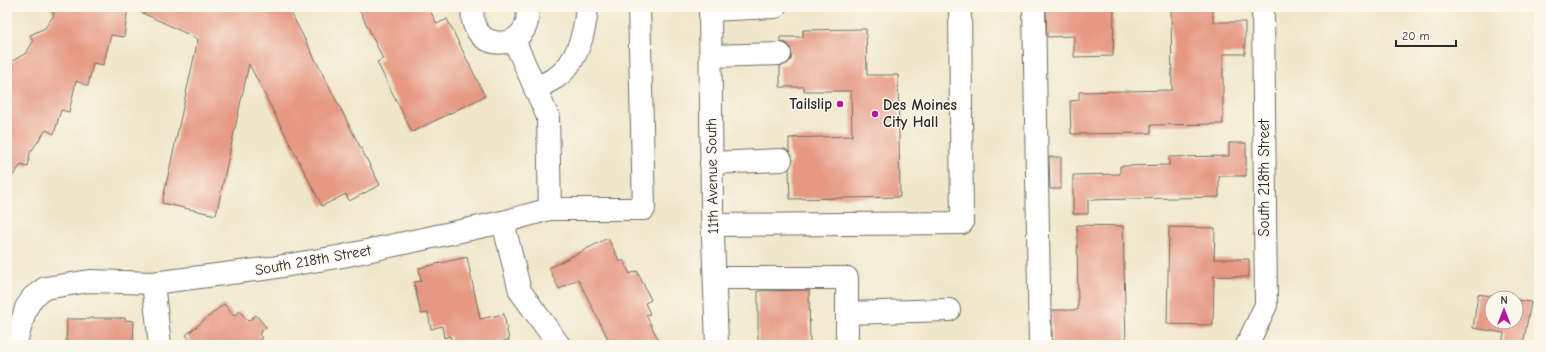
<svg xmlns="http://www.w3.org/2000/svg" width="1546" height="352" font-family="'Comic Neue',sans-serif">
<rect width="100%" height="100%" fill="#fbf7ec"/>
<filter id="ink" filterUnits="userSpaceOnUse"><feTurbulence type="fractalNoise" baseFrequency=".025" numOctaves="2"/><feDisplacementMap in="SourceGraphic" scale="8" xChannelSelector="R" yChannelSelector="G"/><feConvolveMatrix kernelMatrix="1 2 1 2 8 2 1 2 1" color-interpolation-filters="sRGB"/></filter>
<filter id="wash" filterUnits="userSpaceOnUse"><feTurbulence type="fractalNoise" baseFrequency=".012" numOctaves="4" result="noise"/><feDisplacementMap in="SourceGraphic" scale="16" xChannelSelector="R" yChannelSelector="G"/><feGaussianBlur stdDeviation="0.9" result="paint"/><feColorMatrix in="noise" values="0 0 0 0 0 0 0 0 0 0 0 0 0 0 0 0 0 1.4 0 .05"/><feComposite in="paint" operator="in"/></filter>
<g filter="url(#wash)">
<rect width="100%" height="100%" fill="#f0e7cb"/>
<g id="blocks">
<!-- building -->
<g fill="#e69882">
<path d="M50,7h78l-4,30 -13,-2 -8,30 -10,-2 -5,23 -12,-5 -7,31 -8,-2 -7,24 -8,-4 -16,23 -2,14 -7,-2 -14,18v-119l19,-11 7,-11 -3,-7 15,-7 9,-13z"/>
<path d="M130,7h158l92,178 -31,16 -3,-7 -24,12 -73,-142 -33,151 -54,-12 36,-164z"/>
<path d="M358,7h70l9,17 10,-5 38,77 -73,36 -35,-70 6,-3z"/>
<path d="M1046,7h68l-1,49 -39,1v-21l-27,1z"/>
<path d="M1171,7h42v15h32v32h-22v70l-72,1v8l-80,1 -1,-33 9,-1v-8l93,-2z"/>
<path d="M866,29l1,46h31l2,122 -110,2 -1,-30 4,-9 -4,-9v-13l63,-2 -1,-45h-47v-4h-24v-21l7,-2 4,-4 1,-6 -2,-7 -4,-4 -6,-1v-5h23v-7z"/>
<path d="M1229,143h17v33h-27v21l-131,3v14h-15v-39l47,-1v-8l49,-1v-8l60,-1z"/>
<path d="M1049,157h12v32h-11z"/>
<path d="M1077,225l46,1 3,119 -74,-1v-34h26z"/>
<path d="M1169,227l46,1 -1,31h35v18l-35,-1 -1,49 -46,-1z"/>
<path d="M608,238l12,24 3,-2 7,14 7,-3 14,29 -6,3 5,11 -4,1 12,24 -11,6h-36l-33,-66 -19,10 -10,-21z"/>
<path d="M467,257l13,62 24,-5 5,26 -21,5h-36l-2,-9 -6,2 -2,-12 -11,3 -3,-16 -7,1 -7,-32 7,-1 -2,-13z"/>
<path d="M809,290l1,55h-52v-54z"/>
<path d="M1478,294l26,4h-12v24h24v-22l15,2 -8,43h-21l2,-12 -31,-5z"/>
<path d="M224,304l10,12 6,-5 8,10 8,-6 10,12 -7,7 3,4 -9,7h-59l-8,-10z"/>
<path d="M91,318h34v2l9,1 -1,23 -67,1 1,-26h24z"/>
</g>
</g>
</g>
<g filter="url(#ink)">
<use href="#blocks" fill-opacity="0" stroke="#706d63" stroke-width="1"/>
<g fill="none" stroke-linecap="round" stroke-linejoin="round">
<!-- minor casing -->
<g stroke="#706d63" stroke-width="24">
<g id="minor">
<path d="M473,7c-7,48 62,47 54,0"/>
<path d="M710,7l2,203 5,135"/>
<path d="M1034,7l6,338"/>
<path d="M710,10l65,-3"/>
<path d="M514,40l34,77 2,92"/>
<path d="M711,56l69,-2"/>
<path d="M535,89c8,-4 15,-8 22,-12 21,-16 28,-46 30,-70"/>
<path d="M711,163l70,-3"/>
<path d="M503,222l17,69 39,54"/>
<path d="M713,225l249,-2 -2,-216"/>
<path d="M715,278h132v67"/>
<path d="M153,283l7,62"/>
<path d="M847,313l102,-3"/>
<path d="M15,345l11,-37 7,-11 12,-9 45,-7 63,2 118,-15 72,-12 160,-34 47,-13h94l-5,-202"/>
<path d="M1247,345l19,-40 -3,-298"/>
</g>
</g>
<!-- minor -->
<use href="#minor" stroke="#fff" stroke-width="22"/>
</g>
</g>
<!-- markers -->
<g fill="#b5179e" stroke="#fbf7ec" stroke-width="1.5">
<circle cx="840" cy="104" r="4"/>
<circle cx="875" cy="114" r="4"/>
</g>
<g text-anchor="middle" stroke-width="3" stroke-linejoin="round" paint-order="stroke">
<!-- poi labels -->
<g font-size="15" font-weight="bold" fill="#2b2b2b" stroke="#fbf7ec" text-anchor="end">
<text x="832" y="109">Tailslip</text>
<text x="883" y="110" text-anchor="start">Des Moines<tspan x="883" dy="17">City Hall</tspan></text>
</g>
<!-- street labels -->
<g font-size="15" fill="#2b2b2b" stroke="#fbf7ec">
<text transform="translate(712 176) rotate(-91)" y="5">11th Avenue South</text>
<text transform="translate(1264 178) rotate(-90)" y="5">South 218th Street</text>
<text transform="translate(313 260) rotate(-10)" y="5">South 218th Street</text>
</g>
</g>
<!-- margin -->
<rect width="1546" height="352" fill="none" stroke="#fbf7ec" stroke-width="24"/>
<!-- north arrow -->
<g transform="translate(1504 310)"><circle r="19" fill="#fbf7ec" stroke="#a8a59f"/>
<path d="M0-3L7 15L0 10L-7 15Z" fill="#b5179e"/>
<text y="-6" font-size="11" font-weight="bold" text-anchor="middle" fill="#2b2b2b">N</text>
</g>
<!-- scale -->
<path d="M1396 40v6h60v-6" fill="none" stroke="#2b2b2b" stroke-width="2"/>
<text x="1402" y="40" font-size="12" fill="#2b2b2b" stroke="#fbf7ec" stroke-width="3" paint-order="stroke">20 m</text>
</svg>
